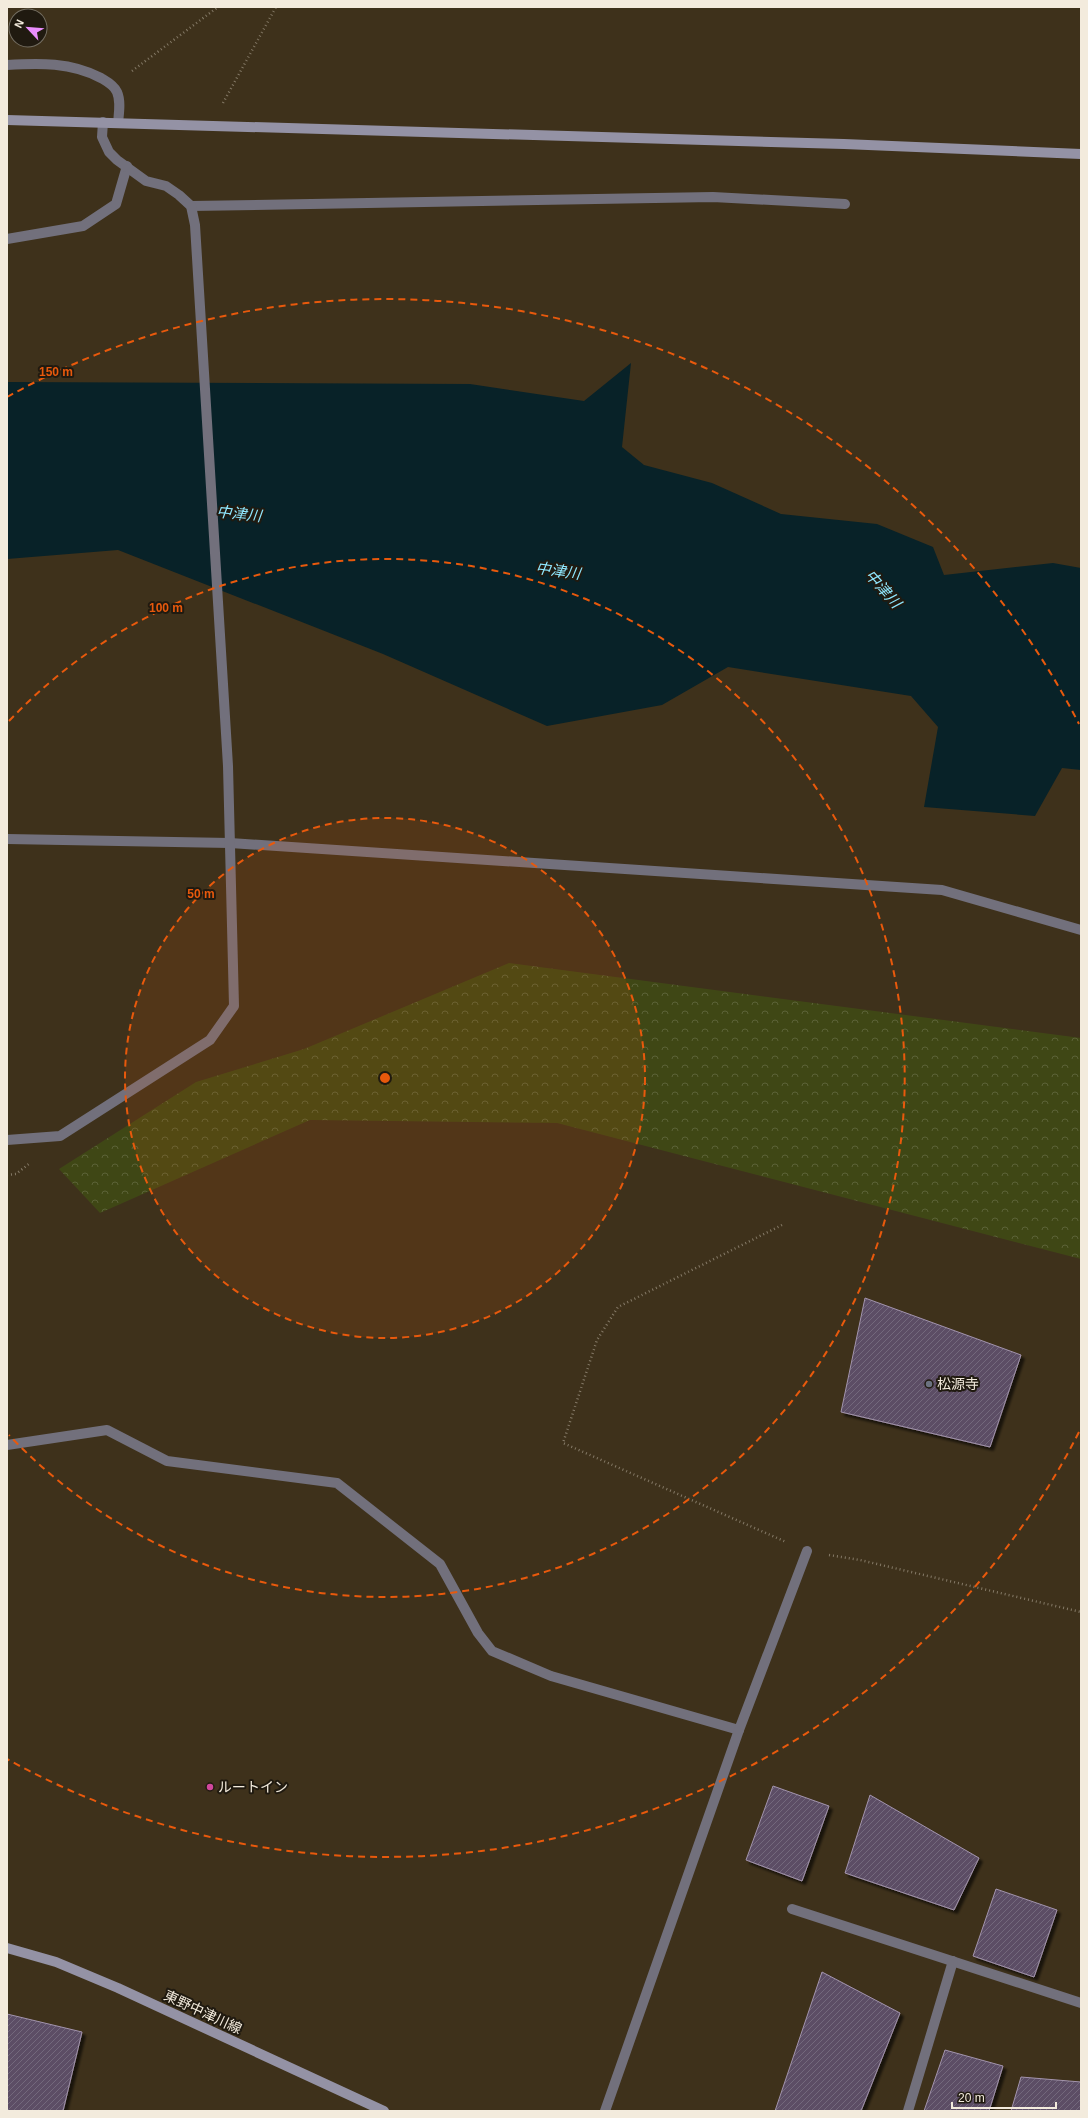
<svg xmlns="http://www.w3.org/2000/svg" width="1088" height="2118" font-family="Arial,'Noto Sans JP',sans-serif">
<defs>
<pattern id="forest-crowns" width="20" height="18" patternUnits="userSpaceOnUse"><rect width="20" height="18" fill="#3f4715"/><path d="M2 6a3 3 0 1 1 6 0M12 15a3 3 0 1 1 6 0" fill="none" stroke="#5b6237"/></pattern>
<pattern id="building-hatch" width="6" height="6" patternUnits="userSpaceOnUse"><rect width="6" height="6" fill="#5b4e65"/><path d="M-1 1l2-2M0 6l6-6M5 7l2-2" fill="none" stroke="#73687b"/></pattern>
<filter id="shadow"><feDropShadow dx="3.5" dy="3.5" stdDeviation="1" flood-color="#0009"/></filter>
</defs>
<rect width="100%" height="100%" fill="#3e311b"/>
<!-- forest -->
<path fill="url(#forest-crowns)" d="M509,963l572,75v221l-524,-136 -247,-3 -210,93 -41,-44 137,-87 108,-33z"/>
<!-- water -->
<path fill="#082228" d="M631,363l-9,84 22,18 68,18 69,31 96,10 56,23 11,28 109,-12 28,5v202l-19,-2 -27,48 -111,-9 14,-80 -27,-31 -183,-29 -66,38 -115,21 -164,-72 -265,-104 -111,9v-177l463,2 114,17z"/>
<!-- building -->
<g fill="url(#building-hatch)" stroke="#a394ad" filter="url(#shadow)">
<path d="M865,1298l156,57 -31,92 -149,-35z"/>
<path d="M773,1786l56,20 -27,75 -56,-21z"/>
<path d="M870,1795l109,63 -25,52 -109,-37z"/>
<path d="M996,1889l61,21 -23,67 -61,-21z"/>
<path d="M822,1972l78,41 -39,98h-86z"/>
<path d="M7,2014l75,18 -19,79h-56z"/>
<path d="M945,2050l58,16 -14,45h-65z"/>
<path d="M1021,2077l60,5v29h-70z"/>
</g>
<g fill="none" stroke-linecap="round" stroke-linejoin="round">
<!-- path -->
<g stroke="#857a67" stroke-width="2.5" stroke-dasharray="1 3" stroke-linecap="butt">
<path d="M132,71l86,-64"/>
<path d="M223,103l53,-96"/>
<path d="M7,1175l9,-1 14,-11"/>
<path d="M782,1225l-164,82 -21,33 -34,103 223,99"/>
<path d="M829,1555l31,5 221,52"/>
</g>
<!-- street -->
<g stroke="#72707c" stroke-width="10">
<path d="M7,65c32,-2 64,-3 94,13 5,3 13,7 16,14 4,9 2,21 1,31"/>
<path d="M191,206l522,-9 132,7"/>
<path d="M7,239l76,-13 33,-22 11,-38"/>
<path d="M7,839l223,4 712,47 139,40"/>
<path d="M7,1140l53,-4 150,-96 24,-34 -6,-240 -33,-541 -4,-19 -12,-11 -13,-9 -20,-5 -29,-21 -8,-8 -7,-15 1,-15"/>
<path d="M7,1445l100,-15 60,31 170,22 103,81 38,69 14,18 59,25 188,54"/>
<path d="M792,1909l289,94"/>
<path d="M605,2111l134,-381 68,-179"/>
<path d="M908,2111l45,-150"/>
</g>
<!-- secondary -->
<g stroke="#9492a5" stroke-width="10">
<path d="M7,120l837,24 237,10"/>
<path d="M7,1948l49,14 62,26 266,123"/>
</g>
</g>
<!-- distance rings -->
<circle cx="385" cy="1078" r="260" fill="#e8590c" fill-opacity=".12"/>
<g fill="none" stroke="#e8590c" stroke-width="2" stroke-dasharray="7 5">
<circle cx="385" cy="1078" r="260"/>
<path d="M9 721A519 519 0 1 1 9 1435"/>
<path d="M1079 1432A779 779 0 0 1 7 1759M7 397A779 779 0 0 1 1079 724"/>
</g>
<!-- markers -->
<circle fill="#6b7280" stroke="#201a10" stroke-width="1.5" cx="929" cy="1384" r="4"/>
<circle fill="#d1479c" stroke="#201a10" stroke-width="1.5" cx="210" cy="1787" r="4"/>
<g text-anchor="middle" stroke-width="4" stroke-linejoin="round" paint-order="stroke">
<!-- poi labels -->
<g font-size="14" fill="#f3ebdd" stroke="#201a10" text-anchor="start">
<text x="937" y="1389">松源寺</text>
<text x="218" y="1792">ルートイン</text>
</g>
<!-- street labels -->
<g font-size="14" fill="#f3ebdd" stroke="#201a10">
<text transform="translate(203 2012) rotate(25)" y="5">東野中津川線</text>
</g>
<!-- water labels -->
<g font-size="15" font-style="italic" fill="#8fe8ff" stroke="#201a10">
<text transform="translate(239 514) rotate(6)" y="5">中津川</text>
<text transform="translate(558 571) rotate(8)" y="5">中津川</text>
<text transform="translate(883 589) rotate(48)" y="5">中津川</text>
</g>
</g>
<circle cx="385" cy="1078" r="6" fill="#e8590c" stroke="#201a10" stroke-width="2"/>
<g font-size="12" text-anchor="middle" font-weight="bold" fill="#e8590c" stroke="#201a10" stroke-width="4" stroke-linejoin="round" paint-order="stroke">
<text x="56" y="376">150 m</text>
<text x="166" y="612">100 m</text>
<text x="201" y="898">50 m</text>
</g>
<!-- border -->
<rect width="1088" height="2118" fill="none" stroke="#f3ebdd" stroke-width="16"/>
<!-- north arrow -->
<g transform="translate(28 28) rotate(296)"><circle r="19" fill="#201a10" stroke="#746e62"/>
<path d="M0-3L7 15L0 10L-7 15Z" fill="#ea8dfd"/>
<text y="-6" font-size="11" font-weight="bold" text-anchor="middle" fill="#f3ebdd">N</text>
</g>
<!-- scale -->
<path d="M952 2102v6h104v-6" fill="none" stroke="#f3ebdd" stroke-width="2"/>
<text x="958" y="2102" font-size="12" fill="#f3ebdd" stroke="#201a10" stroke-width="3" paint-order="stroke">20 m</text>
</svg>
